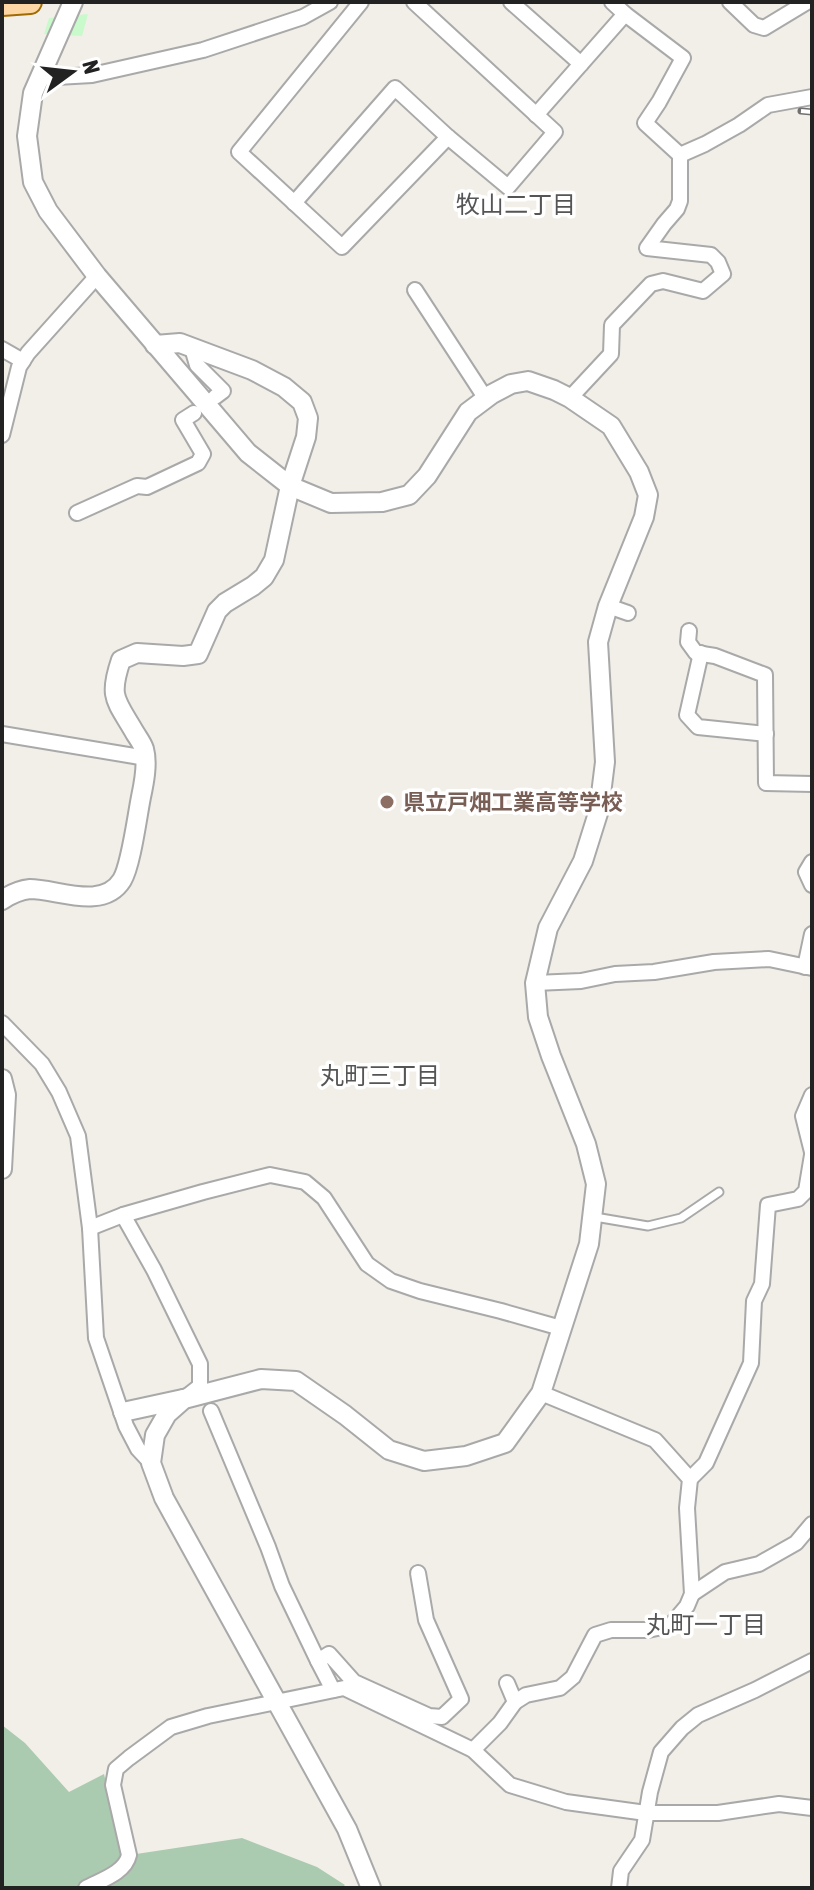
<svg xmlns="http://www.w3.org/2000/svg" width="814" height="1890" font-family="'Asap Condensed','Noto Sans JP',sans-serif">
<rect width="100%" height="100%" fill="#f2efe9"/>
<!-- cemetery -->
<path fill="#aacbaf" d="M2,1725l23,18 44,49 35,-18 19,82 119,-18 75,29 28,18 -3,3h-340z"/>
<!-- park -->
<path fill="#c8facc" d="M88,14l-6,22 -38,-2 5,-16z"/>
<g fill="none" stroke-linecap="round" stroke-linejoin="round">
<!-- service casing -->
<g stroke="#a9a9a9" stroke-width="11">
<path id="service" d="M595,1217l53,9 33,-8 38,-26"/>
</g>
<!-- minor casing -->
<g stroke="#a9a9a9" stroke-width="18">
<g id="minor">
<path d="M361,2l-122,150 103,95 106,-110 60,50 47,-55 -141,-130"/>
<path d="M511,2l70,62"/>
<path d="M612,2l13,12"/>
<path d="M730,2l24,23 10,3 43,-26"/>
<path d="M39,78l53,-3 111,-25 100,-33 27,-15"/>
<path d="M536,115l89,-101 58,44 -24,44 -14,21 35,32v46l-3,8 -13,15 -17,24 64,7 7,7 5,12 -20,17 -40,-10 -12,3 -39,41 -1,29 -41,44"/>
<path d="M680,155l25,-11 34,-19 29,-20 44,-8"/>
<path d="M294,203l101,-115 53,49"/>
<path d="M415,290l71,109"/>
<path d="M192,348l5,17 26,26 -8,6"/>
<path d="M2,349l21,12"/>
<path d="M2,435l17,-68 9,-14 69,-77"/>
<path d="M77,513l60,-27 10,1 51,-24 5,-9 -20,-34 11,-7"/>
<path d="M608,606l20,7"/>
<path d="M689,631l-1,11 8,11 19,3 50,19 1,108 46,1"/>
<path d="M701,653l-14,62 11,12 68,7"/>
<path d="M2,734l144,24"/>
<path d="M812,862l-6,10 6,13"/>
<path d="M805,967l7,-33"/>
<path d="M535,983l46,-2 34,-7 39,-2 60,-10 55,-3 43,9"/>
<path d="M2,1023l40,41 17,28 19,44 12,92 6,110 30,88 12,23 13,14"/>
<path d="M812,1095l-9,21 9,36"/>
<path d="M123,1215l31,55 46,94v22l-14,11"/>
<path d="M90,1228l33,-13 80,-23 67,-17 35,7 19,16 43,66 24,17 29,10 81,20 60,17"/>
<path d="M211,1411l57,136 14,39 36,75"/>
<path d="M690,1479l16,-16 45,-100 3,-62 8,-17 6,-79 30,-6 8,-8 6,-36"/>
<path d="M692,1594l33,-22 34,-8 37,-21 16,-19"/>
<path d="M507,1683l8,19"/>
<path d="M333,1690l-15,-29 11,-7 25,28 75,34 13,1 19,-18 -35,-79 -8,-47"/>
<path d="M473,1750l27,-27 15,-21 11,-7 34,-7 13,-11 22,-42 16,-5h37l23,-5 16,-19 5,-12 -5,-86 3,-29 -35,-39 -114,-47"/>
<path d="M86,1888c15,-8 39,-15 43,-33l-16,-70 3,-16 13,-11 42,-31 37,-11 136,-28 129,62 37,35 56,17 80,11h72l61,-9 33,4"/>
<path d="M619,1888l2,-17 21,-31 8,-48 11,-40 21,-24 16,-13 57,-25 57,-29"/>
</g>
</g>
<!-- tertiary casing -->
<g stroke="#a9a9a9" stroke-width="22">
<g id="tertiary">
<path d="M73,2l-40,91 -6,43 6,46 15,29 49,65 151,177 42,33 41,17 51,-1 27,-7 18,-19 41,-64 24,-18 19,-10 17,-3 26,9 16,8 41,28 28,46 9,23 -4,22 -36,89 -10,36 7,120 -6,48 -16,51 -35,67 -13,55 3,34 13,39 35,88 10,40 -7,60 -48,149 -36,50 -39,13 -42,5 -35,-11 -44,-35 -49,-34 -35,-2 -77,20 -17,15 -12,21 -4,28 13,35 183,331 24,59"/>
<path d="M2,900c9,-6 17,-10 28,-11 27,0 73,22 92,-9 9,-15 15,-63 19,-83 3,-14 7,-34 3,-48 -2,-6 -6,-11 -9,-16 -19,-33 -27,-35 -14,-73l16,-7 46,3 15,-2 19,-43 8,-8 28,-17 11,-9 10,-17 16,-74 16,-49 2,-19 -6,-16 -18,-15 -32,-17 -72,-27 -25,2"/>
<path d="M2,1079l4,16 -4,74"/>
<path d="M123,1412l60,-13"/>
</g>
</g>
<!-- primary casing -->
<g stroke="#a06b00" stroke-width="26">
<path id="primary" d="M2,4l28,-2"/>
</g>
<!-- service -->
<use href="#service" stroke="#fff" stroke-width="7"/>
<!-- minor -->
<use href="#minor" stroke="#fff" stroke-width="14"/>
<!-- tertiary -->
<use href="#tertiary" stroke="#fff" stroke-width="18"/>
<!-- primary -->
<use href="#primary" stroke="#fcd6a4" stroke-width="22"/>
<!-- rail casing -->
<g stroke="#707070" stroke-width="7">
<path id="rail" d="M801,111l11,1"/>
</g>
<!-- rail -->
<use href="#rail" stroke="#fff" stroke-width="4" stroke-dasharray="12" stroke-linecap="butt"/>
</g>
<!-- markers -->
<circle fill="#8d6e63" stroke="#fff" stroke-width="3" cx="387" cy="802" r="8"/>
<g text-anchor="middle" stroke-width="7" stroke-linejoin="round" paint-order="stroke">
<!-- education labels -->
<g font-size="22" font-weight="bold" fill="#785e54" stroke="#fff" text-anchor="start">
<text x="403" y="810">県立戸畑工業高等学校</text>
</g>
<!-- neighbourhood labels -->
<g font-size="24" fill="#555" stroke="#fff">
<text x="516" y="213">牧山二丁目</text>
<text x="380" y="1084">丸町三丁目</text>
<text x="706" y="1633">丸町一丁目</text>
</g>
</g>
<!-- border -->
<rect width="814" height="1890" fill="none" stroke="#222222" stroke-width="8"/>
<!-- north arrow -->
<g transform="translate(72 72) rotate(75)" stroke="#ffffff" stroke-width="6" paint-order="stroke">
<path d="M0-6L14 30L0 20L-14 30Z" fill="#222222"/>
<text y="-12" font-size="22" font-weight="bold" text-anchor="middle" fill="#222222">N</text>
</g>
</svg>
